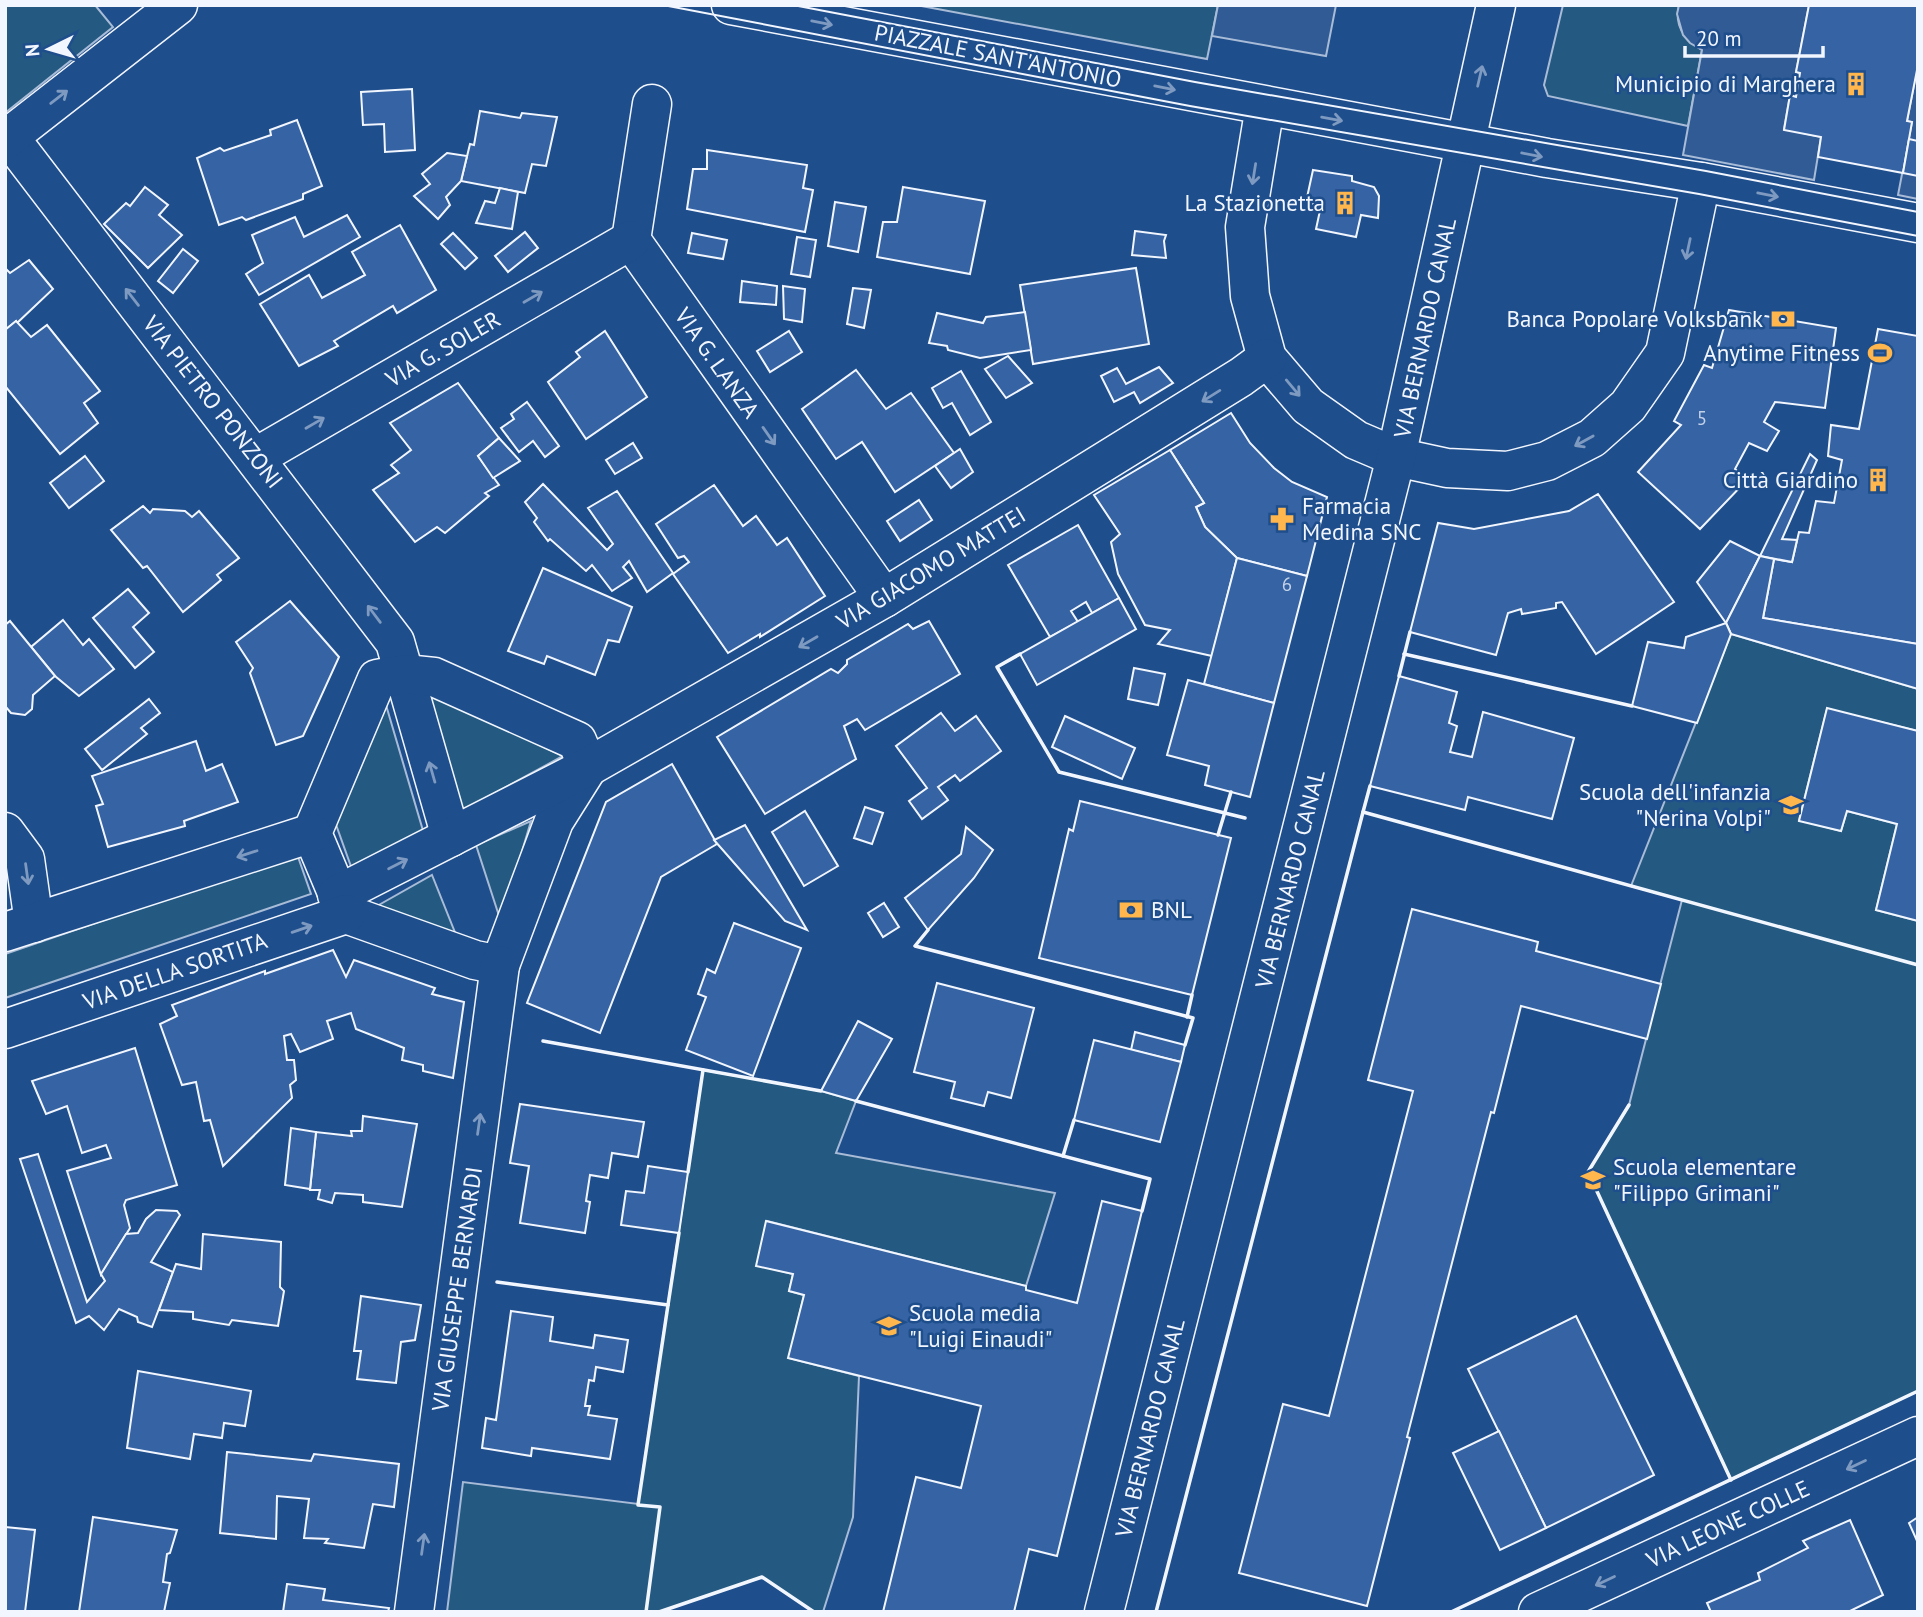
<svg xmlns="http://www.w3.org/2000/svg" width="1923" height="1617" font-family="'PT Sans',sans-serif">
<rect width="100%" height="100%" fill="#1f4e8c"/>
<!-- green -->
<g fill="#245a82" stroke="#a8bbd7" stroke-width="2">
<path d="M5,5h90l18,22 -108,86z"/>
<path d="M916,5h302l-11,54z"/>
<path d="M1563,5h116c-5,21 5,35 23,45l-14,76 -140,-30 -4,-11z"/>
<path d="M1731,634l187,55v42l-91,-22 -28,111 42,11 6,-20 50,13 -21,86 42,11v470l-187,89 -143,-308 41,-67 53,-205 -51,-14z"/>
<path d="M429,693l134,63 -101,55z"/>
<path d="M386,705l38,129 -71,38 -19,-53z"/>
<path d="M531,821l-30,101 -25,-77z"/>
<path d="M297,854l14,40 -306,104v-44z"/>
<path d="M432,875l26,65 -81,-34z"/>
<path d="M703,1070l118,21 35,10 -20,52 219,40 -29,93 -259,-65 -10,44 36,9 -4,17 15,4 -15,63 70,18 -6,141 -30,95h-9l-52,-35 -103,35h-212l16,-130 175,22z"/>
</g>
<!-- parking -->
<g fill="#305b95" stroke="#a8bbd7" stroke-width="2">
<path d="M1218,5h118l-10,51 -114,-20z"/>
<path d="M1679,5h130l-13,67 4,1 -4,24 -6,-2 -6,34 37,8 -7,43 -131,-25 19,-105 -12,-7 -7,-8 -6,-21z"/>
<path d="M1918,65v134l-20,-4 14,-73 -5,-1z"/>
</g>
<!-- building -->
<g fill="#3563a3" stroke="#f2f6ff" stroke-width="2">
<path d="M1809,5h109v60l-11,56 5,1 -9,51 -85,-16 3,-20 -37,-7 6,-35 6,2 4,-24 -4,-1z"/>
<path d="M412,89l3,61 -30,2 -1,-28 -21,1 -2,-33z"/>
<path d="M480,111l40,7 2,-5 35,4 -11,49 -14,-2 -7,29 -64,-12 9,-37 4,1z"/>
<path d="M297,120l25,66 -19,8v5l-57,21 -4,-3 -23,8 -22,-67 23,-10 4,3 47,-16 -1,-5z"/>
<path d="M1909,139l9,2v35l-15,-3z"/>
<path d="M707,150l100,15 -4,23 10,2 -8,42 -118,-23 6,-40h14z"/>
<path d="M447,153l20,3 -6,25 -15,16 4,8 -12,14 -24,-23 16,-12 -8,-10z"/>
<path d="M1313,170l39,6v5l22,6 5,9 -1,22 -17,-3 -5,22 -40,-8 5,-23 -15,-4z"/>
<path d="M145,187l23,18 -9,10 23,20 -34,33 -44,-44 22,-21 4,3z"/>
<path d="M903,187l82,14 -15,73 -93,-17 6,-35h14z"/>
<path d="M500,188l18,4 -6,37 -36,-6 9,-22 10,2z"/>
<path d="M835,202l31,5 -8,45 -30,-6z"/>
<path d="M347,215l13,22 -101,58 -13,-21 17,-11 -11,-28 43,-18 9,20z"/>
<path d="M400,225l36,65 -39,23 -4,-7 -59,35 4,5 -39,20 -39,-62 49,-29 13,23 43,-23 -13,-23z"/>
<path d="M1135,231l31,4 -2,6 2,17 -34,-3z"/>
<path d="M525,232l13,16 -30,24 -13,-16z"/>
<path d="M453,233l24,25 -12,11 -24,-25z"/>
<path d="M692,233l35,7 -4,19 -35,-6z"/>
<path d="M797,237l19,3 -6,37 -19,-3z"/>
<path d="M183,249l15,12 -25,32 -15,-12z"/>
<path d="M29,260l24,29 -36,34 -1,-2 -11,9v-62l5,5z"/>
<path d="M1136,268l13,76 -116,20 -13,-79z"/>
<path d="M742,281l35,5 -1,19 -36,-3z"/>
<path d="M783,286l22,3 -3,33 -18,-3z"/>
<path d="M853,288l18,2 -7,38 -17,-4z"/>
<path d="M1729,310l107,18 -11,80 -50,-6 -11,20 15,9 -12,20 -18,-8 -14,26 12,11 -47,49 -62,-57 43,-47 -7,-4 30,-56 8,3z"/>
<path d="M1025,312l6,38 -51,8 -32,-8 -1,-4 -18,-3 8,-30 46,10 3,-6z"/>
<path d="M16,321l15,16 16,-12 53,66 -16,12 14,20 -38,31 -55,-68v-56z"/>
<path d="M1878,329l40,7v308l-155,-26 11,-59 18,3 7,-30 10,1 7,-32 18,2 8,-43 -14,-4 3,-31 28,4z"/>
<path d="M605,331l42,66 -61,42 -38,-57 32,-25 -4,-5z"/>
<path d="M789,331l13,21 -32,20 -13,-21z"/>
<path d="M1008,356l24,27 -26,15 -21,-29z"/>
<path d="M1159,367l14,16 -33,20 -6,-11 -20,10 -13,-26 16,-8 9,16z"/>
<path d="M856,370l30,39 25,-16 43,60 -59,39 -33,-50 -26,17 -34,-50z"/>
<path d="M961,371l30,51 -21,13 -18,-32 -9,5 -11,-20z"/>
<path d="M458,383l41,55 -21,18 21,29 -14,8 4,3 -44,37 -8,-6 -22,15 -42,-52 26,-17 -8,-8 20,-15 -21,-27z"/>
<path d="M527,402l32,44 -14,11 -12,-16 -14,11 -18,-24 13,-9 -3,-5z"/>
<path d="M1231,413l19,30 24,25 18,14 35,15 -20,79 -70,-18 -32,-31 -9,-20 8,-4 -34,-53z"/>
<path d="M499,438l21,23 -27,17 -15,-22z"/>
<path d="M633,443l9,15 -27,16 -9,-14z"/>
<path d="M960,449l13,23 -22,16 -16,-22z"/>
<path d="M1170,450l34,53 -8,4 9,20 32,31 -25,98 -54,-12 12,-14 -25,-5 -27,-51 -7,-32 9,-8 -26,-39z"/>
<path d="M1810,454l7,6 -35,79 15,1 -5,22 -32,-6z"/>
<path d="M85,456l19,25 -35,27 -19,-25z"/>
<path d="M543,484l64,66 6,-6 -25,-36 29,-17 56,82 -26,19 -18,-31 -6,6 9,11 -20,13 -20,-26 -6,6 -36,-32 -2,2 -14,-19 3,-4 -12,-16z"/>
<path d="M714,485l29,41 13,-10 21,29 10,-7 38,58 -65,41v-3l-32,19 -55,-79 16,-12 -5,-6 -6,2 -22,-34z"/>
<path d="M1598,494l76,108 -78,52 -34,-52 -6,1v5l-34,6 -1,-5 -13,4 -12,42 -86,-23 28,-109 36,6 95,-18z"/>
<path d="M919,500l13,20 -32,21 -13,-20z"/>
<path d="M143,506l7,7 3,-4 32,2 7,6 7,-6 40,47 -22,17 4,5 -38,32 -36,-46 -4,2 -32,-38z"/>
<path d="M1078,525l41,73 -27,15 -6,-11 -15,9 7,11 -28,15 -42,-72z"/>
<path d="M1730,541l30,15 -34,67 -29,-41z"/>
<path d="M1760,556l14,3 -11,59 155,26v45l-187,-55 -5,-11z"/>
<path d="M1237,558l70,18 -33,127 -70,-19z"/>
<path d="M543,568l89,39 -13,35 -11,-2 -13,35 -48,-19 -3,8 -36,-13z"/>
<path d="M128,589l21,24 -16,14 21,25 -19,16 -42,-50z"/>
<path d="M1119,598l17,31 -99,56 -17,-31z"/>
<path d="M290,601l49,56 -36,79 -27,9 -26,-72 3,-5 -17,-26z"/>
<path d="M63,620l20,25 6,-6 25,30 -35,27 -24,-20 -24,-29z"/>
<path d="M10,621l45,55 -22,19 -1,14 -7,6 -14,-2 -6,-7v-81z"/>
<path d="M929,621l31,53 -95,56 -8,-11 -13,7 12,33 -91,55 -48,-77 114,-68 7,4 9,-9v-4l61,-36 5,5z"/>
<path d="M1726,623l5,11 -34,89 -65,-17 16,-64 36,6 2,-11z"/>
<path d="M1134,668l31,6 -7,31 -30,-6z"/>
<path d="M1399,676l58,16 -8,31 8,3 -7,26 22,5 11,-45 91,26 -22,81 -84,-22 -3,13 -95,-24z"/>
<path d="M1188,680l86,23 -24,94 -45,-12 4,-19 -42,-11z"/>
<path d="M149,699l11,14 -19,15 6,6 -45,36 -17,-21z"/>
<path d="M1827,708l91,23v190l-42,-11 21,-86 -50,-13 -6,20 -42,-10z"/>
<path d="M941,713l14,18 21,-15 25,35 -41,30 -5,-6 -17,12 10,13 -26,19 -13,-18 18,-13 -31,-42z"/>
<path d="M1065,716l70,32 -13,31 -70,-32z"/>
<path d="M196,741l10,30 16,-7 16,38 -54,19 1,5 -77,21 -12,-41 7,-2 -11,-28z"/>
<path d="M672,764l45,80 -56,33 -61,156 -73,-30 79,-201z"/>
<path d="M1080,801l151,37 -39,157 -153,-37 30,-129 4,2z"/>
<path d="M865,807l18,6 -11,31 -18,-6z"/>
<path d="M805,811l33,55 -34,20 -32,-54z"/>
<path d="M745,825l62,105 -22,-9 -71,-81z"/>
<path d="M966,827l27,23 -19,28 -46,52 -23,-32 56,-44z"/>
<path d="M884,903l15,24 -16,10 -15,-24z"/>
<path d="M1412,909l126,33 -2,9 125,33 -14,55 -126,-33 -27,107 -3,-1 -84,325 3,1 -43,168 -128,-33 44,-169 46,12 84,-325 -45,-11z"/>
<path d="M734,923l67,25 -48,128 -67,-26 20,-53 -8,-3 9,-25 8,4z"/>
<path d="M333,950l13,27 8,-17 81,28 -3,6 32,8 -11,76 -30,-7v-6l-21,-5 2,-12 -48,-19 -5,-16 -24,8 6,18 -33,13 -9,-18 -7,2 3,24h7l2,20 -6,5 2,13 -69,68 -13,-46 -6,1 -8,-39 -14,3 -22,-61 17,-8 -5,-11 93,-34v3z"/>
<path d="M937,983l97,25 -23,90 -23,-6 -4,14 -33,-8 4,-16 -41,-10z"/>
<path d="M858,1021l34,18 -36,62 -35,-10z"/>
<path d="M1135,1032l50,13 -4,17 -50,-12z"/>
<path d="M1094,1040l87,22 -21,80 -86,-22z"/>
<path d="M135,1048l42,137 -51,15 -2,5 6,23 -29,47 -34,-104 44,-13 -5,-13 -24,8 -15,-47 -21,8 -14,-33z"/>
<path d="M520,1104l124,18 -6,35 -26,-4 -4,25 -18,-3 -4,26 4,1 -5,31 -65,-10 9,-57 -19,-3z"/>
<path d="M363,1116l54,8 -15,83 -39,-5v-7l-28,-2 -3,10 -14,-4 2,-9h-10l6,-58 36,4 -1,-5h11z"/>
<path d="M291,1128l25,4 -6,57 -25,-4z"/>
<path d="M38,1154l49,148 18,-21 -4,-7 25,-40 12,-1 8,-14 10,-9 21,1 3,4 -29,47 22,10 -21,55 -14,-5 -1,-5 -18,-8 -15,21 -15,-14 -13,7 -56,-164z"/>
<path d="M648,1166l40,6 -9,61 -58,-8 5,-34 18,2z"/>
<path d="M1102,1201l40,10 -85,345 -28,-7 -15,63h-131l33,-135 45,11 20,-82 -193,-48 16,-63 -15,-4 4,-17 -37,-8 10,-45 260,65v4l51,13z"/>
<path d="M203,1234l78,8 -1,45 4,4 -6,35 -46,-6 -3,5 -36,-6v-7l-34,-2 17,-46 25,5z"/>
<path d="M361,1296l60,9 -6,35 -14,2 -5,41 -39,-4 4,-28h-7z"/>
<path d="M511,1311l42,6 -3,24 43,7 2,-13 33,5 -5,32 -27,-5 -2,14 -5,-1 -4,26h5l-2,9 29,4 -7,40 -78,-11 -1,8 -49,-8 4,-30 10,2z"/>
<path d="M1576,1316l78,159 -108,53 -78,-159z"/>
<path d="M138,1371l113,20 -6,35 -21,-3 -2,15 -28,-4 -4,25 -63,-11z"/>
<path d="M1499,1431l47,97 -46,22 -47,-97z"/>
<path d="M227,1452l84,9 3,-7 85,10 -5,43 -21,-3 -9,44 -39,-5 3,-4 -24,-1 5,-39 -32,-3 -1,43 -56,-6z"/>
<path d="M93,1517l84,13 -7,23 -3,1 -4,28 7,1 -6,29h-85z"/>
<path d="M1918,1517v26l-9,-20z"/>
<path d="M1850,1520l33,75 -35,17h-137l-4,-9 53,-23 -2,-7 50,-25 -5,-7z"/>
<path d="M5,1527l30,3 -10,82h-20z"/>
<path d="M287,1584l38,5 -2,11 66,8 -1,4h-105z"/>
</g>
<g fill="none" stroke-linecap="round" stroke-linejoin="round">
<!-- minor casing -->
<g stroke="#f2f6ff" stroke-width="41">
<g id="minor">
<path d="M652,104l-21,136 253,358"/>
<path d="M1265,106l-20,121 5,69 17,62 41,48 48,34 40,17 51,11 61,3 39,-10 45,-23 36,-32 37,-53 36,-171"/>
<path d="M9,137l386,505 56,195"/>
<path d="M5,140l173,-135"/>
<path d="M256,457l375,-217"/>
<path d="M405,674l29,3 143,64 11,26 -34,54 -54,144 -25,-5 -129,-46 -34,-81 65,-154z"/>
<path d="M5,832l20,27 9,64"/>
<path d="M337,895l251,-128 296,-169 357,-221 26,-19"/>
<path d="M5,932l307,-99"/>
<path d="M5,1029l341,-115"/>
<path d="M414,1612l86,-647"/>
<path d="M1104,1612l292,-1155 100,-452"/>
<path d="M1538,1612l380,-176"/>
</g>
</g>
<!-- tertiary casing -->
<g stroke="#f2f6ff" stroke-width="41">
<path id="tertiary" d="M731,5l816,153 154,24 217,41"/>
</g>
<!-- minor -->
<use href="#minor" stroke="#1f4e8c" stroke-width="38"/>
<!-- tertiary -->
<use href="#tertiary" stroke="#1f4e8c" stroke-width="38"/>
<!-- tram -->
<g stroke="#f2f6ff" stroke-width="2">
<path d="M663,5l527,101 509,88 219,42"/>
<path d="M793,5l402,77 511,89 212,41"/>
</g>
<!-- wall -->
<g stroke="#f2f6ff" stroke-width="3.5">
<path d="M1020,654l-23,13 62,105 186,46"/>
<path d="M1404,654l228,52"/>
<path d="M1399,676l11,-44"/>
<path d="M1363,812l7,-26"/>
<path d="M1218,835l13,-43"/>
<path d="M928,930l-13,16 278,72 -8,27"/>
<path d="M1187,1017l5,-22"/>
<path d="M543,1041l278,50"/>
<path d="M856,1101l294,78 -8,32"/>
<path d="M1629,1105l-41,67 143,308"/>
<path d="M1063,1156l11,-36"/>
<path d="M688,1172l15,-102"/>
<path d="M497,1282l171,23 11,-72"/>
<path d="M646,1612l14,-105 -22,-2 30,-200"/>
<path d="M659,1612l103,-35 52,35"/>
<path d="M1156,1612l207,-800 555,153"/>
<path d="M1451,1612l467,-221"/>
</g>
</g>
<!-- one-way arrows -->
<defs><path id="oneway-shaft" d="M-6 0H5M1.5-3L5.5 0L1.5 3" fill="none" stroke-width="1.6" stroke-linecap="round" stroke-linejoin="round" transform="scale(1.75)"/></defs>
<g stroke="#7e9ac0">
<use href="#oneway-shaft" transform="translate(822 23) rotate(11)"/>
<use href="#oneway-shaft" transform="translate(1480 76) rotate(-77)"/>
<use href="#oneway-shaft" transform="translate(1165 88) rotate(11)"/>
<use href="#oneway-shaft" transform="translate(59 97) rotate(-38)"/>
<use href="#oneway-shaft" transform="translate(1332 119) rotate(10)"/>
<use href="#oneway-shaft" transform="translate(1532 155) rotate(11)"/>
<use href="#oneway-shaft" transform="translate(1254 174) rotate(99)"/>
<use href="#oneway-shaft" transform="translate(1768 195) rotate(11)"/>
<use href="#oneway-shaft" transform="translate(1688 249) rotate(102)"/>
<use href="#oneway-shaft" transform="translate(132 297) rotate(-128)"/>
<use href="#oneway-shaft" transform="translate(533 297) rotate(-30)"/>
<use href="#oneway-shaft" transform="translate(1293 388) rotate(50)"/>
<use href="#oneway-shaft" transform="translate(1211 396) rotate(148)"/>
<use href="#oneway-shaft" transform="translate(315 423) rotate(-30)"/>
<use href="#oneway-shaft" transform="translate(769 436) rotate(55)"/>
<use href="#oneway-shaft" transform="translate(1584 441) rotate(151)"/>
<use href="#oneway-shaft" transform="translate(374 614) rotate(-127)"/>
<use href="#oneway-shaft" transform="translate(808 642) rotate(150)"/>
<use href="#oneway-shaft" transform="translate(432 772) rotate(-106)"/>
<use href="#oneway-shaft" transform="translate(247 854) rotate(162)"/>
<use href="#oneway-shaft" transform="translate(398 864) rotate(-27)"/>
<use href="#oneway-shaft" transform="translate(27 874) rotate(82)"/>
<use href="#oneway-shaft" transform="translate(302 929) rotate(-19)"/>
<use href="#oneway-shaft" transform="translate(479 1124) rotate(-82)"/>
<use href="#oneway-shaft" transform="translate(1856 1465) rotate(155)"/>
<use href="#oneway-shaft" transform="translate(423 1544) rotate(-82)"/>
<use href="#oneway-shaft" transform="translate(1605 1581) rotate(155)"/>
</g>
<!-- icons -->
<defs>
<g id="building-bare" transform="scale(1.89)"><path d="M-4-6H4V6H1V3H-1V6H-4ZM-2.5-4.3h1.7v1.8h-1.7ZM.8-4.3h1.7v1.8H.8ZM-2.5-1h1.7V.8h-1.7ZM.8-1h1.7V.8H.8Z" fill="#ffb74d" stroke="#1f4e8c" stroke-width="2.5" paint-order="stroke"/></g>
<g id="bank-bare" transform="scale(1.89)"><path d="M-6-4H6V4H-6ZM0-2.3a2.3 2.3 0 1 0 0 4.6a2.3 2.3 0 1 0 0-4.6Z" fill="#ffb74d" stroke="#1f4e8c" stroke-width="2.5" paint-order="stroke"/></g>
<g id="stadium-bare" transform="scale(1.89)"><path d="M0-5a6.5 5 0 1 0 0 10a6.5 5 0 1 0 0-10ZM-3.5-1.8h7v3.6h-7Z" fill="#ffb74d" stroke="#1f4e8c" stroke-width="2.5" paint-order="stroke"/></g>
<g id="pharmacy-bare" transform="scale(1.89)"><path d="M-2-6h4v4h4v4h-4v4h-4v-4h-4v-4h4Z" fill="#ffb74d" stroke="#1f4e8c" stroke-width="2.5" paint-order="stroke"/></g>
<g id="school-bare" transform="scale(1.89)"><path d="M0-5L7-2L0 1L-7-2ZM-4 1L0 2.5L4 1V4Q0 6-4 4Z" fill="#ffb74d" stroke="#1f4e8c" stroke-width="2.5" paint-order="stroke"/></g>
</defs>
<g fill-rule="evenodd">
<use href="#building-bare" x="1856" y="84"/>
<use href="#building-bare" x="1345" y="203"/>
<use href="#bank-bare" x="1783" y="319"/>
<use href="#stadium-bare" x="1880" y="353"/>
<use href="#building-bare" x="1878" y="480"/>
<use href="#pharmacy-bare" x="1282" y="519"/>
<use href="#school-bare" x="1791" y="805"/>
<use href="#bank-bare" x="1131" y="910"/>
<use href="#school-bare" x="1593" y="1180"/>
<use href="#school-bare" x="889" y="1326"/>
</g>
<g text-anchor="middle" stroke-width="5" stroke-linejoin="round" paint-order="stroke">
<!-- number labels -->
<g font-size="19" fill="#c3d1e8">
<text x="1702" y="425">5</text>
<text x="1287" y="591">6</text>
</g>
<!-- street labels -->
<g font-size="23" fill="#f2f6ff" stroke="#1f4e8c">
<text transform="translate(998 56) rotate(11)" y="8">PIAZZALE SANT'ANTONIO</text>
<text transform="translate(1425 328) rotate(-78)" y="8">VIA BERNARDO CANAL</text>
<text transform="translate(443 349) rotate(-30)" y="8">VIA G. SOLER</text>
<text transform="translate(717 363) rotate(55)" y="8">VIA G. LANZA</text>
<text transform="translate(213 402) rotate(52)" y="8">VIA PIETRO PONZONI</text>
<text transform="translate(931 568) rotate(-31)" y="8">VIA GIACOMO MATTEI</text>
<text transform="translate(1290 879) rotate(-76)" y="8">VIA BERNARDO CANAL</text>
<text transform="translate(175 971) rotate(-19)" y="8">VIA DELLA SORTITA</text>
<text transform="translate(457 1289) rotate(-82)" y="8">VIA GIUSEPPE BERNARDI</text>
<text transform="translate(1150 1428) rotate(-76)" y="8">VIA BERNARDO CANAL</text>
<text transform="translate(1728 1524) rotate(-25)" y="8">VIA LEONE COLLE</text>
</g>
<!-- poi labels -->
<g font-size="23" fill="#f2f6ff" stroke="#1f4e8c" text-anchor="end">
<text x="1836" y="92">Municipio di Marghera</text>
<text x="1325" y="211">La Stazionetta</text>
<text x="1763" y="327">Banca Popolare Volksbank</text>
<text x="1860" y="361">Anytime Fitness</text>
<text x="1858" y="488">Città Giardino</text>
<text x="1302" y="514" text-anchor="start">Farmacia<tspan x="1302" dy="26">Medina SNC</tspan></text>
<text x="1771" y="800">Scuola dell'infanzia<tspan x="1771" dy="26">"Nerina Volpi"</tspan></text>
<text x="1151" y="918" text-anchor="start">BNL</text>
<text x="1613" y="1175" text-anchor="start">Scuola elementare<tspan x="1613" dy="26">"Filippo Grimani"</tspan></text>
<text x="909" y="1321" text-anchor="start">Scuola media<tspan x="909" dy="26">"Luigi Einaudi"</tspan></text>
</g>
</g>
<!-- border -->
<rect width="1923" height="1617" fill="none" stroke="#f2f6ff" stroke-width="14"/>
<!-- north arrow -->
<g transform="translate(49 49) rotate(265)" stroke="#1f4e8c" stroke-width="5" paint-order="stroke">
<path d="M0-5L12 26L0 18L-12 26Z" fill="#f2f6ff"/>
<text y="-10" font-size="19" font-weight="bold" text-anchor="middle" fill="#f2f6ff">N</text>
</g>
<!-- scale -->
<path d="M1685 46v10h138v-10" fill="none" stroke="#f2f6ff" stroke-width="3.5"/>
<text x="1696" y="46" font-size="21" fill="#f2f6ff" stroke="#1f4e8c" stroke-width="5" paint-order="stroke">20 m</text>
</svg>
